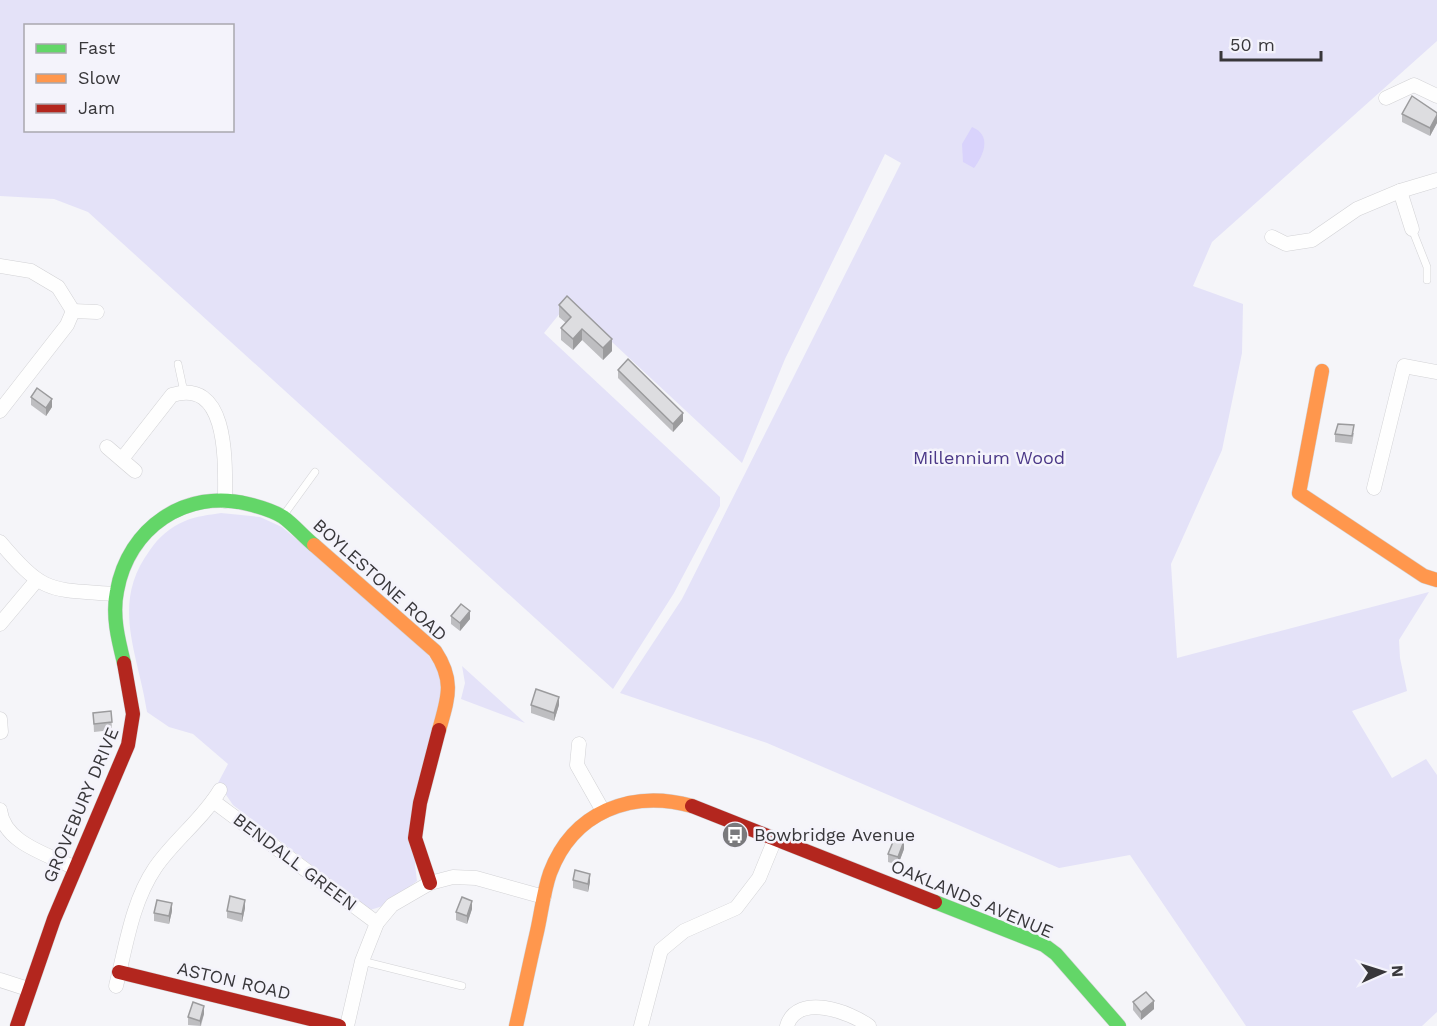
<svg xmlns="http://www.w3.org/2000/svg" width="1437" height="1026" font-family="'Work Sans',sans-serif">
<rect width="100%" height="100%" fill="#f5f5f9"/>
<!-- green -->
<g fill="#e4e2f8" fill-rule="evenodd">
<path d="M0,0h1437v41l-225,201 -19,44 50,18 -1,49 -20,97 -51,114 6,94 252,-66 -30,48 1,18 7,33 -55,20 40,67 34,-19 11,16v237l-15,14h-176l-116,-171 -71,13 -292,-125 -147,-50 62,-94 219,-436 -16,-9 -100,205 -43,104 -173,-161 -25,31 176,164v9l-46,87 -61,96 -525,-477 -34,-13 -54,-3zM26,26h206v104h-206z"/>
<path d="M221,513l39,4 22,10 141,120 15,23 5,20 -28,175 2,16 -34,25 -13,4 -137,-105 -15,-22 10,-19 -35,-30 -24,-7 -22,-15c-9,-60 -37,-108 3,-162 9,-13 20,-23 35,-29 11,-5 24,-6 36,-8z"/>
<path d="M462,666l63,57 -64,-24 4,-16z"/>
</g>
<!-- water -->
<path fill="#d9d3fc" d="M972,127c20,8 12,28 2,41l-11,-6 -1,-18z"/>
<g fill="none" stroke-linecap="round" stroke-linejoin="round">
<!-- lane casing -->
<g stroke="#d2d2d5" stroke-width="8">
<g id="lane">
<path d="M1412,229l15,38v13"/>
<path d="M178,364l6,28"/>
<path d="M283,516l32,-44"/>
<path d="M362,961l100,25"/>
</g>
</g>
<!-- street casing -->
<g stroke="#d2d2d5" stroke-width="15">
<g id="street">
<path d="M1386,98l28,-13 23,11"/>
<path d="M1400,191l12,38"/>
<path d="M1272,237l14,7 26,-4 45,-31 43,-18 37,-11"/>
<path d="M0,266l31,5 27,16 15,24 -6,14 -67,86"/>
<path d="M73,311l24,1"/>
<path d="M107,447l28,24"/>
<path d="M122,459l50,-64c58,-18 53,71 53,106"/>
<path d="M1374,488l30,-122 33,6"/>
<path d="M0,542c45,53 49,47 116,52"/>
<path d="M0,624l36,-43"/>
<path d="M0,719l1,13"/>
<path d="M579,744l-2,21 26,46"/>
<path d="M213,801l164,122"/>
<path d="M0,810c4,33 47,44 73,57"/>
<path d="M0,980l28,9"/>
<path d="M116,986c10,-40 16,-84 39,-118 19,-28 48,-49 65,-78"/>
<path d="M347,1026l15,-65 15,-38 15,-18 38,-22 23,-6 23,1 68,19"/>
<path d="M641,1026l20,-76 23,-19 52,-23 23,-30 16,-39"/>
<path d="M787,1026c10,-34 64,-14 82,0"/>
</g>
</g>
<!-- fast casing -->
<g stroke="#d2d2d5" stroke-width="15">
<g id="fast">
<path d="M124,663c-6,-24 -12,-48 -7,-72 11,-63 69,-103 131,-87 12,3 25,7 35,13 11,8 20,19 31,28"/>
<path d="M935,902l109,43 12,9 63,72"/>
</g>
</g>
<!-- slow casing -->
<g stroke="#d2d2d5" stroke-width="15">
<g id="slow">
<path d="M1322,371l-23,122 125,83 13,4"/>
<path d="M314,545l121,106c20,30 13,47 4,79"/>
<path d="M516,1026c7,-30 13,-60 20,-90 5,-20 7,-43 14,-63 23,-61 81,-84 142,-67"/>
</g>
</g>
<!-- jam casing -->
<g stroke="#d2d2d5" stroke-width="15">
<g id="jam">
<path d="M692,806l243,96"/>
<path d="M430,883l-15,-45 5,-35 19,-73"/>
<path d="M119,972l220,54"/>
<path d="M17,1026l37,-107 74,-174 5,-31 -9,-51"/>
</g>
</g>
<!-- lane -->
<use href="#lane" stroke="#fefefe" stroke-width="7"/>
<!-- street -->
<use href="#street" stroke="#fefefe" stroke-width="14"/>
<!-- fast -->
<use href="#fast" stroke="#63d668" stroke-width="14"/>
<!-- slow -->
<use href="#slow" stroke="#ff974d" stroke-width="14"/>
<!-- jam -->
<use href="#jam" stroke="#b3261e" stroke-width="14"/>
</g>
<!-- wall -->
<g fill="#bebec1">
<path d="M1437,113v10l-7,13 -28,-14v-8z"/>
<path d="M559,305l53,46 -9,9 -21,-20 -9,10 -12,-10v-12l5,-5 -7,-6z"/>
<path d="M618,370l65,51 -10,11 -55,-54z"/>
<path d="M31,397l21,10 -6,9 -15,-11z"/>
<path d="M1354,433l-2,11 -17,-2v-8z"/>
<path d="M451,616l19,3 -10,12 -9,-7z"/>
<path d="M531,705h28l-5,16 -23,-8z"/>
<path d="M111,711l1,19 -18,2 -1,-19z"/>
<path d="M904,849l-6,16 -10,-3v-8z"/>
<path d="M573,880l17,2 -2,10 -15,-4z"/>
<path d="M245,908l-3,14 -15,-4v-7z"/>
<path d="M472,909l-5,15 -11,-4v-8z"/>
<path d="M172,911l-3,13 -15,-3v-8z"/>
<path d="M1133,1002l21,7 -13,11 -8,-10z"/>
<path d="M204,1014l-3,12 -13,-1v-8z"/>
</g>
<!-- shaded-wall -->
<g fill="#9b9b9d">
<path d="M1437,115v8l-7,13v-8z"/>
<path d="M582,329v11l-9,10v-11z"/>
<path d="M612,339v12l-9,9v-12z"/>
<path d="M52,399v8l-6,9v-8z"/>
<path d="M683,413v8l-10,11v-8z"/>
<path d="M470,611v8l-10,12v-8z"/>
<path d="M559,697v8l-5,16v-8z"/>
<path d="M904,841v8l-6,16v-8z"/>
<path d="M590,874v8l-2,10v-8z"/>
<path d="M245,900v8l-3,14v-8z"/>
<path d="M472,901v8l-5,15v-8z"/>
<path d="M172,903v8l-3,13v-8z"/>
<path d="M1154,1001v8l-13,11v-8z"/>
<path d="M204,1006v8l-4,12v-5z"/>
</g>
<!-- building -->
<g fill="#dddde0" stroke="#9b9b9d" stroke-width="1.5">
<path d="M1412,96l25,17v2l-7,13 -28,-14z"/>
<path d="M567,296l45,43 -9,9 -21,-19 -9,10 -12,-11 10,-11 -12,-12z"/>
<path d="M628,359l55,54 -10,11 -55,-54z"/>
<path d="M37,388l15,11 -6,9 -15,-11z"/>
<path d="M1338,424l16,1 -2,11 -17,-2z"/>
<path d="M461,604l9,7 -10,12 -9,-7z"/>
<path d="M536,689l23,8 -5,16 -23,-8z"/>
<path d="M111,711l1,11 -18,2 -1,-11z"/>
<path d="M895,837l9,4 -6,16 -10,-3z"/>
<path d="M575,870l15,4 -2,10 -15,-4z"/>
<path d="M230,896l15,4 -3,14 -15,-3z"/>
<path d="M462,897l10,4 -5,15 -11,-4z"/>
<path d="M157,900l15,3 -3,13 -15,-3z"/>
<path d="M1146,992l8,9 -13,11 -8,-10z"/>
<path d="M193,1002l11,4 -4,15 -12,-4z"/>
</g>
<!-- icons -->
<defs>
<g id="bus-disc" transform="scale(1.35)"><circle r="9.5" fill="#7a7a7d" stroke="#f4f3fb"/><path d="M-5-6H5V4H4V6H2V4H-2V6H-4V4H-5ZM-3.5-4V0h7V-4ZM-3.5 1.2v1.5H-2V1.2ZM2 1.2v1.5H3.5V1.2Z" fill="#fff"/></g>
</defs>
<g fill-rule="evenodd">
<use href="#bus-disc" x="735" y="835"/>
</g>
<g text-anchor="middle" stroke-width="5" stroke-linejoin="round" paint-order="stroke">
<!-- park labels -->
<g font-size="18" fill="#4a3787" stroke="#f4f3fb">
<text x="989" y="464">Millennium Wood</text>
</g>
<!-- street labels -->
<g font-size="18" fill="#38373a" stroke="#f4f3fb">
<text transform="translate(380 580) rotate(42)" y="6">BOYLESTONE ROAD</text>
<text transform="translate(81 805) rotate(-67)" y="6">GROVEBURY DRIVE</text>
<text transform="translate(295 862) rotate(37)" y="6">BENDALL GREEN</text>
<text transform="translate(972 899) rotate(23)" y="6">OAKLANDS AVENUE</text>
<text transform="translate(234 981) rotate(13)" y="6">ASTON ROAD</text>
</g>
<!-- poi labels -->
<g font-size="18" fill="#38373a" stroke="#f4f3fb" text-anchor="start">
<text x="754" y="841">Bowbridge Avenue</text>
</g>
</g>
<!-- legend -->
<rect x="24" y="24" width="210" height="108" fill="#f4f3fb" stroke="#a9a8ae" stroke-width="1.5"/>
<rect x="36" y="44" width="30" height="9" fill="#63d668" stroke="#a9a8ae" stroke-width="1.5"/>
<text x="78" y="54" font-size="18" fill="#38373a">Fast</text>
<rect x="36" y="74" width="30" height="9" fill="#ff974d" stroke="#a9a8ae" stroke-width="1.5"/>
<text x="78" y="84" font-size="18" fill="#38373a">Slow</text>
<rect x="36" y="104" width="30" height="9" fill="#b3261e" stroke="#a9a8ae" stroke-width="1.5"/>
<text x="78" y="114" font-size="18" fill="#38373a">Jam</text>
<!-- north arrow -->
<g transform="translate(1383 972) rotate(87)" stroke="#f4f3fb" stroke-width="4.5" paint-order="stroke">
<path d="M0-4.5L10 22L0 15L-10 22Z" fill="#38373a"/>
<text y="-9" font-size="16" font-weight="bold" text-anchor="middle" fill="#38373a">N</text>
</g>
<!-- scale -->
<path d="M1221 51v9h100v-9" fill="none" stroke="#38373a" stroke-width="3"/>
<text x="1230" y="51" font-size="18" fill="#38373a" stroke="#f4f3fb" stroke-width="4.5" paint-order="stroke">50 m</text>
</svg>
